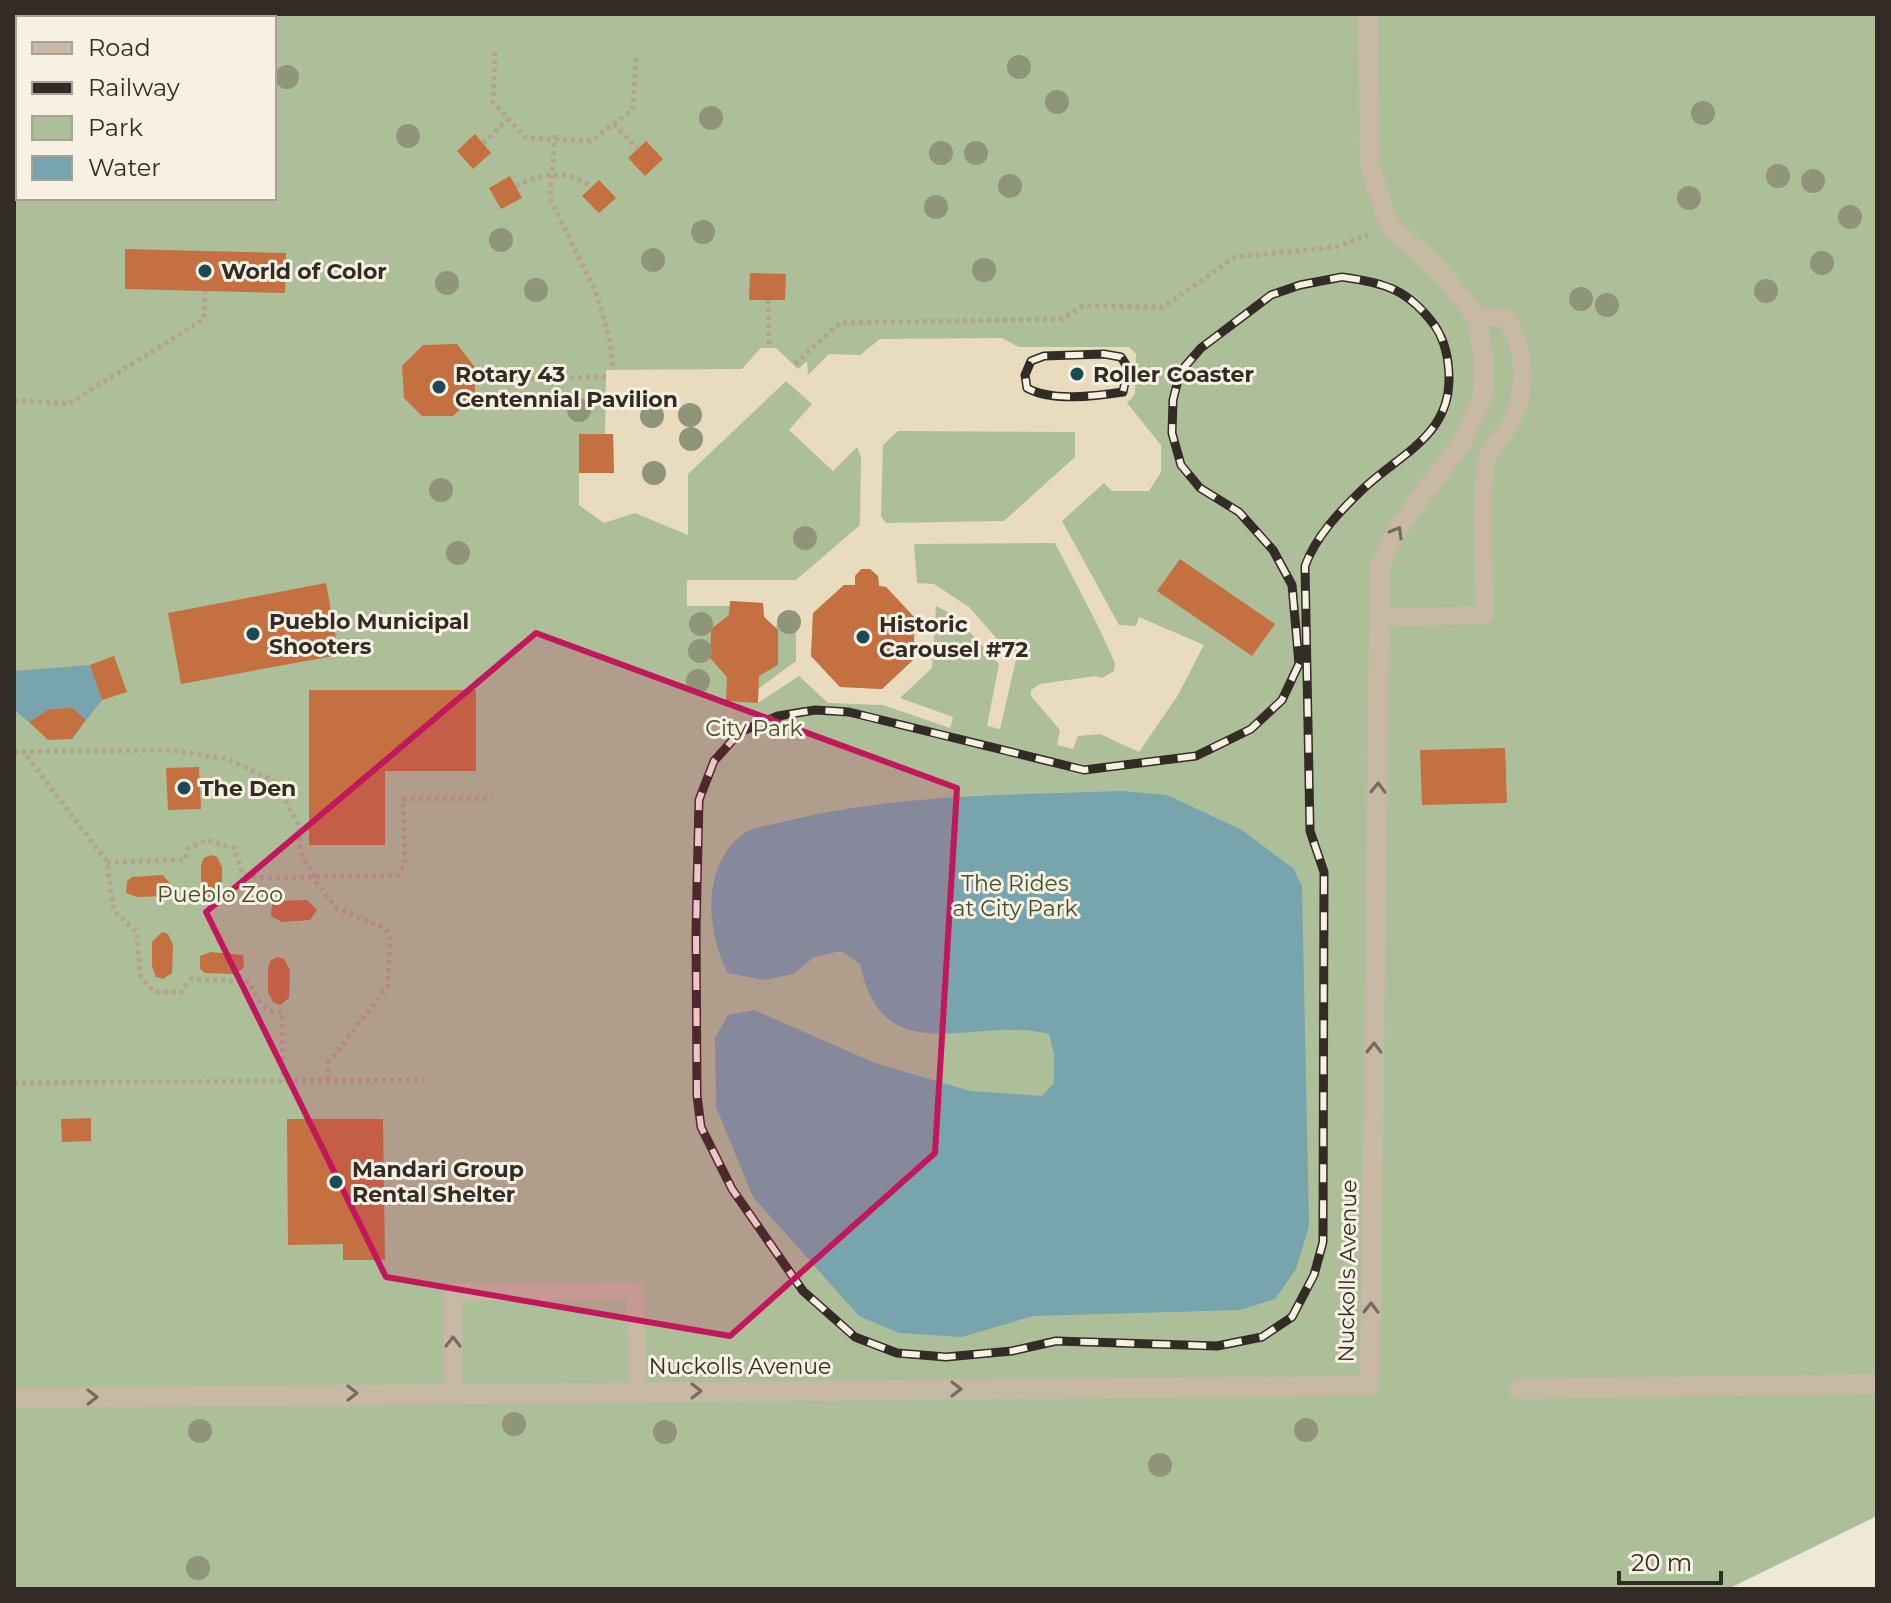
<svg xmlns="http://www.w3.org/2000/svg" width="1891" height="1603" font-family="Montserrat,sans-serif">
<rect width="100%" height="100%" fill="#f0e8d7"/>
<!-- green -->
<path fill="#adbf98" fill-rule="evenodd" d="M14,14h1863v1502l-149,73h-1714zM18,18h256v180h-256z"/>
<!-- plaza -->
<path fill="#e9dbbe" fill-rule="evenodd" d="M1002,338l17,9h110l7,7 -1,40 -8,9 34,42v27l-12,19h-37l-8,-8 -42,38 57,104 17,1 3,-9 65,28 -26,50 -39,57 -39,-18 -22,2 -5,13 -16,-4 3,-15 -29,-34v-6l9,-6 56,-8 6,2 12,-7 1,-8 -18,-39 -42,-81 -141,1 3,39 17,1 35,23 47,53 -16,69 -13,-3 12,-62 -45,-49 -18,-9 -4,62 -32,30 53,19 -3,11 -67,-23 -55,-2 -29,-27 -41,27v-14l38,-28v-51l-21,17 -11,-10 -1,-14 -32,-2 -1,5h-43v-26h109l64,-55 1,-68 -4,-10 -24,24 -44,-41 23,-26 -26,-23 -98,93v61l-53,-22 -31,10 -25,-18v-32h35l-1,-39h-8l1,-64 136,-1 19,-21h15l22,21 9,-8 1,14 21,-21 31,1 20,-16zM898,431l177,1v25l-71,64 -118,2 -5,-7 2,-71zM870,569l8,7 1,10 7,1 29,31 -2,42 -31,29 -42,-2 -29,-31 2,-43 31,-28h11v-9l6,-6z"/>
<!-- water -->
<g fill="#77a4ad">
<path d="M90,665l12,35 -16,20 -14,-12 -23,1 -20,13 -15,-12v-39z"/>
<path d="M1122,791l45,4 75,35 52,39 8,18 7,339 -13,43 -21,30 -35,11 -207,6 -71,21 -63,-4 -40,-17 -106,-119 -37,-90 -1,-69 13,-23 26,-5 121,53 95,28 72,5 12,-13v-29l-5,-20c-74,-20 -166,42 -189,-70l-19,-13 -27,6 -21,17 -29,6 -36,-7c-22,-41 -27,-107 15,-139 9,-7 28,-9 40,-12 111,-28 226,-27 339,-31z"/>
</g>
<!-- building -->
<g fill="#c57041">
<path d="M475,134l16,19 -18,16 -16,-18z"/>
<path d="M646,141l17,18 -18,17 -17,-18z"/>
<path d="M510,176l12,22 -21,11 -12,-21z"/>
<path d="M599,180l17,18 -17,15 -17,-17z"/>
<path d="M125,249l161,4 -1,40 -160,-4z"/>
<path d="M750,273l36,1 -1,26h-36z"/>
<path d="M457,344l17,22 1,29 -22,21h-31l-18,-18 -2,-32 21,-21z"/>
<path d="M579,434h34l1,39h-35z"/>
<path d="M1180,559l95,65 -23,32 -95,-65z"/>
<path d="M861,569h9l8,7 1,10 7,1 29,31 -2,42 -31,29 -42,-2 -29,-31 2,-43 31,-28h11v-9z"/>
<path d="M326,583l13,72 -158,29 -13,-71z"/>
<path d="M730,601l33,2 1,14 14,13v35l-19,11 -1,27 -32,-2 1,-24 -17,-19 1,-29 18,-14z"/>
<path d="M114,656l13,36 -25,8 -12,-35z"/>
<path d="M309,690h167v81h-91v74h-76z"/>
<path d="M72,708l14,12 -14,19 -24,1 -19,-18 20,-13z"/>
<path d="M1505,748l2,55 -85,2 -2,-55z"/>
<path d="M199,767l2,42 -33,1 -2,-42z"/>
<path d="M211,855l6,2 5,10v28l-10,7 -6,-2 -5,-10v-25l3,-7z"/>
<path d="M163,875l9,11 -7,10 -28,1 -11,-4 1,-12 5,-4z"/>
<path d="M307,900l10,10 -7,10 -28,2 -11,-6 1,-11 4,-4z"/>
<path d="M162,932l6,2 5,11 -1,28 -9,6 -7,-2 -4,-11v-24z"/>
<path d="M211,952l32,3 1,13 -10,6 -29,-1 -5,-4v-13z"/>
<path d="M278,957l6,2 6,11 -1,28 -9,7 -7,-3 -5,-10v-24l3,-8z"/>
<path d="M91,1118v23l-29,1 -1,-23z"/>
<path d="M287,1119h96l2,141h-42v-16l-55,1z"/>
</g>
<g fill="none" stroke-linecap="round" stroke-linejoin="round">
<!-- path -->
<g stroke="#b4a38e" stroke-width="5" stroke-dasharray="4 4" stroke-linecap="butt">
<path d="M495,52l-2,50 33,36 65,3 42,-32 3,-55"/>
<path d="M614,124l24,25"/>
<path d="M555,135l-5,63 47,97 13,46 3,29"/>
<path d="M483,143l25,-24"/>
<path d="M516,186c24,-13 53,-17 75,1"/>
<path d="M768,300l1,48"/>
<path d="M795,364l45,-41 222,-4 21,-13 80,1 72,-50 101,-10 32,-12"/>
<path d="M474,380l132,-3"/>
<path d="M14,400l54,4 136,-85 1,-28"/>
<path d="M14,752l155,-2 58,9 46,21 25,43 2,27 17,33 19,25 49,20 5,9 -2,49 -59,76 -2,18"/>
<path d="M27,756l80,106 7,49 23,21 3,43 14,17h27l10,-13 58,3c7,15 14,32 33,30l1,69"/>
<path d="M107,862l78,-2 3,-11 18,-9 28,8 8,26 25,4 131,-3 7,-11 -2,-65h89"/>
<path d="M14,1083l411,-3"/>
</g>
<!-- lane -->
<g stroke="#c8b9a4" stroke-width="18">
<path d="M1380,618l104,-3c1,-49 -3,-100 1,-149 1,-15 18,-29 25,-42 18,-33 16,-76 -4,-106l-30,-2"/>
<path d="M453,1392v-100l182,-1 3,100"/>
</g>
<!-- street -->
<g stroke="#c8b9a4" stroke-width="20">
<path d="M1518,1389l359,-5"/>
<path d="M14,1398l1356,-12 10,-820 16,-35 66,-89 21,-46 1,-39 -8,-41 -40,-49 -45,-40 -9,-22 -12,-41 -2,-150"/>
</g>
<!-- rail casing -->
<g stroke="#332b25" stroke-width="9">
<g id="rail">
<path d="M1342,277c43,6 66,12 93,49 10,15 14,34 14,53 0,57 -49,75 -86,110 -23,22 -47,47 -58,77l5,265 14,41 -1,370 -9,33 -22,42 -30,20 -45,9 -161,-5 -44,10 -66,6 -49,-4 -42,-16 -52,-46 -71,-102 -31,-62 -4,-32 -1,-164 3,-131 15,-39 26,-29 38,-16 37,-6 34,2 235,58 112,-14 55,-27 31,-29 17,-36 -7,-79 -19,-35 -34,-38 -39,-24 -19,-23 -9,-32 1,-33 7,-28 21,-24 70,-53 29,-10z"/>
<path d="M1104,354l17,3 7,11 -5,24c-27,4 -72,10 -96,-4l-2,-13 6,-14 13,-5z"/>
</g>
</g>
<!-- rail -->
<use href="#rail" stroke="#f8f1e3" stroke-width="6" stroke-dasharray="18" stroke-linecap="butt"/>
</g>
<!-- trees -->
<g fill="#8e9578">
<circle cx="1019" cy="67" r="12"/>
<circle cx="287" cy="77" r="12"/>
<circle cx="1057" cy="102" r="12"/>
<circle cx="1703" cy="113" r="12"/>
<circle cx="711" cy="118" r="12"/>
<circle cx="408" cy="136" r="12"/>
<circle cx="941" cy="153" r="12"/>
<circle cx="976" cy="153" r="12"/>
<circle cx="1778" cy="176" r="12"/>
<circle cx="1813" cy="181" r="12"/>
<circle cx="1010" cy="186" r="12"/>
<circle cx="1689" cy="198" r="12"/>
<circle cx="936" cy="207" r="12"/>
<circle cx="1850" cy="217" r="12"/>
<circle cx="703" cy="232" r="12"/>
<circle cx="501" cy="240" r="12"/>
<circle cx="653" cy="260" r="12"/>
<circle cx="1822" cy="263" r="12"/>
<circle cx="984" cy="270" r="12"/>
<circle cx="447" cy="283" r="12"/>
<circle cx="536" cy="290" r="12"/>
<circle cx="1766" cy="291" r="12"/>
<circle cx="1581" cy="299" r="12"/>
<circle cx="1607" cy="305" r="12"/>
<circle cx="579" cy="410" r="12"/>
<circle cx="690" cy="415" r="12"/>
<circle cx="652" cy="416" r="12"/>
<circle cx="691" cy="439" r="12"/>
<circle cx="654" cy="473" r="12"/>
<circle cx="441" cy="490" r="12"/>
<circle cx="805" cy="538" r="12"/>
<circle cx="458" cy="553" r="12"/>
<circle cx="789" cy="622" r="12"/>
<circle cx="701" cy="624" r="12"/>
<circle cx="700" cy="651" r="12"/>
<circle cx="698" cy="681" r="12"/>
<circle cx="514" cy="1424" r="12"/>
<circle cx="1306" cy="1430" r="12"/>
<circle cx="200" cy="1431" r="12"/>
<circle cx="665" cy="1432" r="12"/>
<circle cx="1160" cy="1465" r="12"/>
<circle cx="198" cy="1568" r="12"/>
</g>
<!-- one-way arrows -->
<defs><path id="oneway-chevron" d="M-2-3.5L2.5 0L-2 3.5" fill="none" stroke-width="1.6" stroke-linecap="round" stroke-linejoin="round" transform="scale(2)"/></defs>
<g stroke="#766b5e">
<use href="#oneway-chevron" transform="translate(1397 532) rotate(-60)"/>
<use href="#oneway-chevron" transform="translate(1378 788) rotate(-89)"/>
<use href="#oneway-chevron" transform="translate(1374 1048) rotate(-89)"/>
<use href="#oneway-chevron" transform="translate(1371 1308) rotate(-89)"/>
<use href="#oneway-chevron" transform="translate(453 1342) rotate(-90)"/>
<use href="#oneway-chevron" transform="translate(956 1389)"/>
<use href="#oneway-chevron" transform="translate(696 1391)"/>
<use href="#oneway-chevron" transform="translate(352 1393) rotate(-1)"/>
<use href="#oneway-chevron" transform="translate(92 1397) rotate(-1)"/>
</g>
<!-- marked area -->
<path fill="#c2185b" fill-opacity="0.2" stroke="#c2185b" stroke-width="6" stroke-linejoin="round" d="M536,633l421,155 -22,365 -205,183 -344,-59 -180,-365z"/>
<!-- markers -->
<g fill="#1c4a54" stroke="#f8f1e3" stroke-width="3">
<circle cx="205" cy="271" r="8"/>
<circle cx="1077" cy="374" r="8"/>
<circle cx="439" cy="387" r="8"/>
<circle cx="253" cy="634" r="8"/>
<circle cx="863" cy="637" r="8"/>
<circle cx="184" cy="788" r="8"/>
<circle cx="336" cy="1182" r="8"/>
</g>
<g text-anchor="middle" stroke-width="6" stroke-linejoin="round" paint-order="stroke">
<!-- poi labels -->
<g font-size="22" font-weight="bold" fill="#332b25" stroke="#f8f1e3" text-anchor="start">
<text x="221" y="279">World of Color</text>
<text x="455" y="382">Rotary 43<tspan x="455" dy="25">Centennial Pavilion</tspan></text>
<text x="1093" y="382">Roller Coaster</text>
<text x="269" y="629">Pueblo Municipal<tspan x="269" dy="25">Shooters</tspan></text>
<text x="879" y="632">Historic<tspan x="879" dy="25">Carousel #72</tspan></text>
<text x="200" y="796">The Den</text>
<text x="352" y="1177">Mandari Group<tspan x="352" dy="25">Rental Shelter</tspan></text>
</g>
<!-- park labels -->
<g font-size="22" fill="#3e512a" stroke="#f8f1e3">
<text x="754" y="736">City Park</text>
<text x="1015" y="891">The Rides<tspan x="1015" dy="25">at City Park</tspan></text>
<text x="220" y="902">Pueblo Zoo</text>
</g>
<!-- street labels -->
<g font-size="22" fill="#332b25" stroke="#f8f1e3">
<text transform="translate(1347 1271) rotate(-89)" y="8">Nuckolls Avenue</text>
<text x="740" y="1374">Nuckolls Avenue</text>
</g>
</g>
<!-- border -->
<rect width="1891" height="1603" fill="none" stroke="#332b25" stroke-width="32"/>
<!-- legend -->
<rect x="16" y="16" width="260" height="184" fill="#f8f1e3" stroke="#a9a297" stroke-width="2"/>
<rect x="32" y="42" width="40" height="12" fill="#c8b9a4" stroke="#a9a297" stroke-width="2"/>
<text x="88" y="56" font-size="24" fill="#332b25">Road</text>
<rect x="32" y="82" width="40" height="12" fill="#332b25" stroke="#a9a297" stroke-width="2"/>
<text x="88" y="96" font-size="24" fill="#332b25">Railway</text>
<rect x="32" y="116" width="40" height="24" fill="#adbf98" stroke="#a9a297" stroke-width="2"/>
<text x="88" y="136" font-size="24" fill="#332b25">Park</text>
<rect x="32" y="156" width="40" height="24" fill="#77a4ad" stroke="#a9a297" stroke-width="2"/>
<text x="88" y="176" font-size="24" fill="#332b25">Water</text>
<!-- scale -->
<path d="M1619 1571v12h102v-12" fill="none" stroke="#332b25" stroke-width="4"/>
<text x="1631" y="1571" font-size="24" fill="#332b25" stroke="#f8f1e3" stroke-width="6" paint-order="stroke">20 m</text>
</svg>
